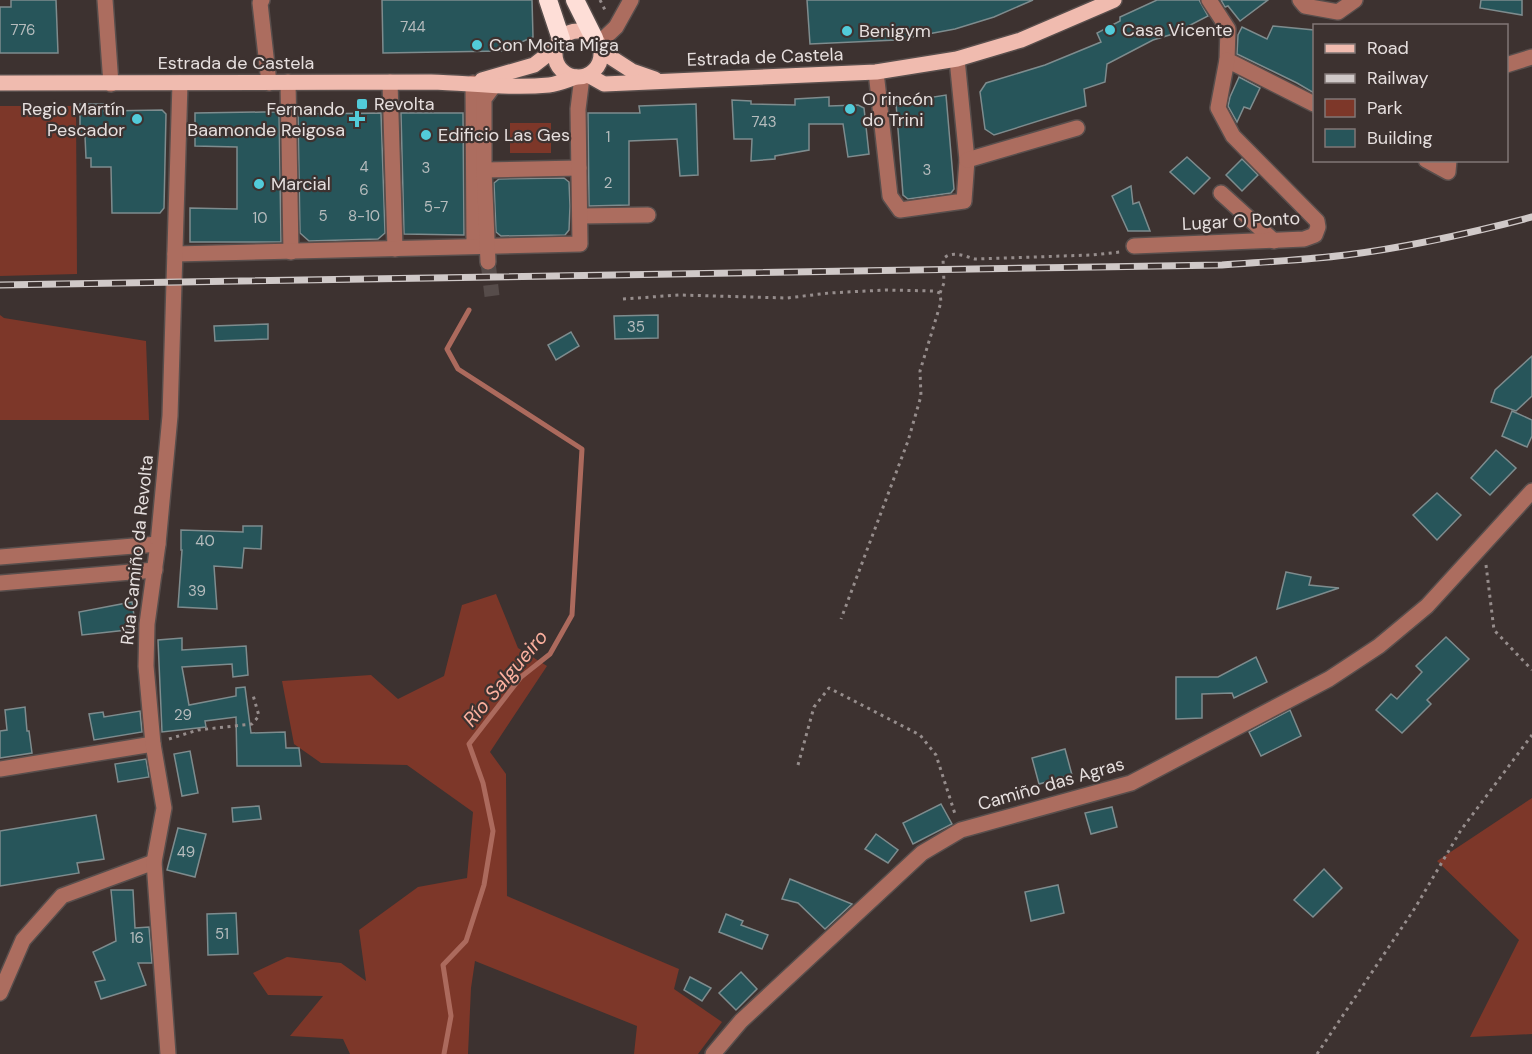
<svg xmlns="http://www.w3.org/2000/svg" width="1532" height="1054" font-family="'DM Sans',sans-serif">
<rect width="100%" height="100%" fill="#3d3230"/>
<!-- green -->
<g fill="#7d3729">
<path d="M0,106h76l1,168 -77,2z"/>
<rect x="510" y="123" width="41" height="30"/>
<path d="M0,315l4,3 142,23 3,79h-149z"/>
<path d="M496,594l22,54 29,18 -57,86 16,22 1,122 172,73 -5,20 48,33 -24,32h-64l3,-28 -162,-65 -4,27 -3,66h-118l-7,-15 -53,-3 33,-40 -55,-1 -15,-22 34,-16 54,6 25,18 -7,-51 59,-43 49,-9 6,-66 -66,-47 -86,-2 -27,-19 -12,-63 89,-6 27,24 46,-23 18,-71z"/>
<path d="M1532,798v236l-62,3 49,-97 -82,-79z"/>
</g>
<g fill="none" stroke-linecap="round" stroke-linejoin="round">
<!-- stream -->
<path stroke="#ac6a5d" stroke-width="5" d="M444,1054l7,-38 -8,-51 23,-24 18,-56 9,-54 -10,-48 -14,-39 52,-67 29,-23 22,-39 10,-166 -124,-80 -11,-20 22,-39"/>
</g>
<!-- building -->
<g fill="#27555a" stroke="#7e8c8e" stroke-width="1.5">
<path d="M11,0h45l2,53h-58v-46h11z"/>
<path d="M382,0h150l1,37 -32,14 -118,2z"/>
<path d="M807,0h226l-39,17 -39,12 -27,5 -31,6 -87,4z"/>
<path d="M1157,0h42l9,16 -35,18 -20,6 -46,24 -2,18 -21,7 2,17 -92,29 -9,-6 -5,-37 6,-9 59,-18 56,-23 -4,-9 23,-12v-4z"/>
<path d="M1221,0h47l-28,21 -12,-15 -3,1z"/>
<path d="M1481,0h41v15l-42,-7z"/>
<path d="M1273,26l41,4v63l-17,-10 -60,-29 1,-19 4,-8 25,12z"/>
<path d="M1239,77l21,11 -10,21 -6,-2 -7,15 -9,-16 2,-9z"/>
<path d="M946,95l8,94 -3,4 -43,6 -5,-4 -7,-92z"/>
<path d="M829,97v9l29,-1 6,3 5,46 -21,3 -5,-33h-34v26l-34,6v3l-24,2 1,-22h-18l-2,-39 19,1v3l44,1v-6z"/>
<path d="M80,104h24v7l58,-1 4,4 -2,94 -4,5h-48l-1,-46h-20v-9h-5l-1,-22 -5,1z"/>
<path d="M696,104l2,71 -18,1 -3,-37 -48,2v64l-40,1 -1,-93h52l-1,-7z"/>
<path d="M263,112h16l2,130h-91v-34l47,1v-62l-42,-1v-33z"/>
<path d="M381,113l4,120 -7,6 -69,2 -9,-8 -2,-119z"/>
<path d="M401,113h62l1,122 -60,-1z"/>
<path d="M1187,157l23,21 -16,16 -24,-22z"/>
<path d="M1242,159l16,16 -16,16 -16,-16z"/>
<path d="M564,178l5,4 1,24 -1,24 -4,5 -64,1 -5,-4 -2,-49 5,-4z"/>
<path d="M1131,186l2,18 6,-2 11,29h-22l-16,-35z"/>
<path d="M658,315v23l-43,1 -1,-23z"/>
<path d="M268,324v15l-53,2 -1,-15z"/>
<path d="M571,332l8,14 -23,14 -8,-15z"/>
<path d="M1532,356v40l-16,15 -25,-9 4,-12z"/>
<path d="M1512,411l20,9v16l-5,11 -25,-11z"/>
<path d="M1496,450l20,18 -26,27 -19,-17z"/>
<path d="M1437,493l24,22 -24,25 -24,-25z"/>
<path d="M243,526h19l-1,23 -17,-1 -2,20 -28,-2 3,43 -39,-2 4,-57h-1v-20l62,2z"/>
<path d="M1286,572l25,5 -2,8 30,3 -62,21z"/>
<path d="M132,602l4,27 -54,6 -3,-23z"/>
<path d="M1446,637l23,22 -42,41 4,4 -29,29 -26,-23 15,-16 6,5 25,-27 -6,-6z"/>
<path d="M182,638v12l64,-4 2,29 -15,2 -1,-13 -50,3 7,38 47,-9v-8l9,-1 6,46 34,-1 1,16h13l2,18h-64l-1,-49 -31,4 1,6 -44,5 -4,-92z"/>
<path d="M1256,657l11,25 -33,16 -2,-5 -30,1v24l-26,1v-42h42z"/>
<path d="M25,707l2,24h2l3,22 -32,5v-27l7,-1 -2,-20z"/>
<path d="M1290,710l11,26 -40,20 -12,-24z"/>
<path d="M140,711l2,21 -48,8 -5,-26 14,-2 1,5z"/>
<path d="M1065,749l7,26 -33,9 -7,-26z"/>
<path d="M190,751l8,42 -16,3 -8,-42z"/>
<path d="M146,759l3,18 -31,5 -3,-18z"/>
<path d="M941,804l11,20 -39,20 -10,-21z"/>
<path d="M259,806l2,13 -28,3 -1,-14z"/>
<path d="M1112,807l5,20 -26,7 -6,-21z"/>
<path d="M96,815l8,44 -27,4 2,10 -79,13v-55z"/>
<path d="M178,828l28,6 -11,43 -28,-7z"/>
<path d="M876,834l22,16 -10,13 -23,-14z"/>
<path d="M1324,869l18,19 -29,29 -19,-17z"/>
<path d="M790,879l62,25 -27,25 -27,-26 -16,-4z"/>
<path d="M1058,885l6,28 -33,8 -6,-29z"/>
<path d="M111,890h22l2,38 14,-1 3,36h-14l8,22 -45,14 -6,-17 10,-2 -12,-28 23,-11z"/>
<path d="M236,913l2,41 -30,1 -1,-41z"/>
<path d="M726,914l17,7 -2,4 27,10 -6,14 -43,-17z"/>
<path d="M741,972l16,17 -21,21 -17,-17z"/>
<path d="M690,977l21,11 -9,13 -18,-11z"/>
</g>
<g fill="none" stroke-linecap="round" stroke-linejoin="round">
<!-- minor-tunnel -->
<path stroke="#564c4a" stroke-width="15" stroke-dasharray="15 8" stroke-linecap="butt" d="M488,262l4,34"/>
<!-- minor casing -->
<g stroke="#584e4c" stroke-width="18">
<g id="minor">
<path d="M105,0l6,84"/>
<path d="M262,0l-2,3 9,80"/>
<path d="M1209,0l19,29 -1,31 87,44"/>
<path d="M1300,0l5,6 33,6 17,-12"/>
<path d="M598,44l18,-17 15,-27"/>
<path d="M1506,65l26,-8"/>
<path d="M876,72l14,124 10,14 64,-9 3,-41 -10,-101"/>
<path d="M288,82l3,170"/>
<path d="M390,82l5,167"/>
<path d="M473,83l1,162"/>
<path d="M967,160l110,-32"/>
<path d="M1426,160l22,12 1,-12"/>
<path d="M484,170l95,-2"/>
<path d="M1221,193l53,48"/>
<path d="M580,216l68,-1"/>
<path d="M1134,246l170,-7 11,-4 3,-8 -1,-6 -84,-85 -15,-28 9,-48"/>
<path d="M175,254l405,-10 -2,-135 4,-32"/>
<path d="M488,262l-4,-92v-71l9,-12"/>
<path d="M0,557l158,-13"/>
<path d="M0,583l155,-13"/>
<path d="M0,769l153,-25"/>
<path d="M0,993l23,-53 39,-44 92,-34"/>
<path d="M168,1054l-14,-192 10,-54 -11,-64 -7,-78 1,-42 11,-80 12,-128 10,-333"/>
<path d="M713,1054l28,-33 181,-168 39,-23 170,-47 198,-104 50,-33 48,-40 105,-115"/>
</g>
</g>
<!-- major casing -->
<g stroke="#584e4c" stroke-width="18">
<g id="major">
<circle cx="578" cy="54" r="23"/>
<path d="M601,51l31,20 23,8"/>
<path d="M588,75l16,9 272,-12 81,-13 64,-19 93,-40"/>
<path d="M482,80l52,-15 22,-17"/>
<path d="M0,83l431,-1c39,1 78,7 118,3 9,-1 18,-5 27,-8"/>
</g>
</g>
<!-- highway casing -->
<g stroke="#584e4c" stroke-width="21">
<g id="highway">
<path d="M548,0l13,39"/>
<path d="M575,0l19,38"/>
</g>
</g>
<!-- path -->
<g stroke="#968d8c" stroke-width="3" stroke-dasharray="3 4.5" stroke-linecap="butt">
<path d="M600,0l6,12"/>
<path d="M940,293l4,-10 -1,-24c9,-9 21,-3 32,0l117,-4 28,-3"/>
<path d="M623,299l56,-4 108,3 42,-5 56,-3 49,1 6,2 1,9 -21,69 1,25 -13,45 -67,178"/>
<path d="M1486,565l8,65 38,40"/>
<path d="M169,739l29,-9 54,-6 7,-8 -6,-21"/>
<path d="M798,765l16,-58 15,-19 91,47 16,20 19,59"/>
<path d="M1317,1054l98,-146 46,-78 71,-95"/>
</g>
<!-- minor -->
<use href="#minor" stroke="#ac6d5f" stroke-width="15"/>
<!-- major -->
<use href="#major" stroke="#f0bbaf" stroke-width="15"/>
<!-- highway -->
<use href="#highway" stroke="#feded7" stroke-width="18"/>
<!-- rail casing -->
<g stroke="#d0c9c8" stroke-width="7">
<path id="rail" d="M0,285l1222,-20c41,-3 83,-5 124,-10 63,-8 125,-22 186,-38"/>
</g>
<!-- rail -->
<use href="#rail" stroke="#3d3230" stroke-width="4.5" stroke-dasharray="14" stroke-linecap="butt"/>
</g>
<!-- markers -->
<g fill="#52cbd9" stroke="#3d3230" stroke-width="2">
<circle cx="1110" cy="30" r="6"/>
<circle cx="847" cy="31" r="6"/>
<circle cx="477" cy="45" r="6"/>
<rect x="356" y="98" width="12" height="12" rx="3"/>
<circle cx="850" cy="109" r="6"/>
<circle cx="137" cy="119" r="6"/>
<path d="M354 110h6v6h6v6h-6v6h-6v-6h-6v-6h6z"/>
<circle cx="426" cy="135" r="6"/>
<circle cx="259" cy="184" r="6"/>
</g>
<g text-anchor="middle" stroke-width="4.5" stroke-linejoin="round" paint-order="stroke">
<!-- number labels -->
<g font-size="15" fill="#b6bcbd">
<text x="413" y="32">744</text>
<text x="23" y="35">776</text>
<text x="764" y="127">743</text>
<text x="608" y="142">1</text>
<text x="364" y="172">4</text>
<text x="426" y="173">3</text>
<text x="927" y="175">3</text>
<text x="608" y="188">2</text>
<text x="364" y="195">6</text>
<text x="436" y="212">5-7</text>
<text x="323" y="221">5</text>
<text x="364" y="221">8-10</text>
<text x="260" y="223">10</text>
<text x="636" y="332">35</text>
<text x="205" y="546">40</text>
<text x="197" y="596">39</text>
<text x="183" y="720">29</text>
<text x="186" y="857">49</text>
<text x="222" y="939">51</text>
<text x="137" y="943">16</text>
</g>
<!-- poi labels -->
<g font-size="18" fill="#e6dfde" stroke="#3d3230" text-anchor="start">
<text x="1122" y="36">Casa Vicente</text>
<text x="859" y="37">Benigym</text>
<text x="489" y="51">Con Moita Miga</text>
<text x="862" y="105">O rincón<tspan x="862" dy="21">do Trini</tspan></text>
<text x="374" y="110">Revolta</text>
<text x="125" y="115" text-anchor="end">Regio Martín<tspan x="125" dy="21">Pescador</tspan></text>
<text x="345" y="115" text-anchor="end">Fernando<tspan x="345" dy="21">Baamonde Reigosa</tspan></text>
<text x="438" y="141">Edificio Las Ges</text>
<text x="271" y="190">Marcial</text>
</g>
<!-- street labels -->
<g font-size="18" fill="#e6dfde" stroke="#3d3230">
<text transform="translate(765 57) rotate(-2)" y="6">Estrada de Castela</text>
<text x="236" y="69">Estrada de Castela</text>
<text transform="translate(1241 221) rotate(-3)" y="6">Lugar O Ponto</text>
<text transform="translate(137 550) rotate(-84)" y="6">Rúa Camiño da Revolta</text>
<text transform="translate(1051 784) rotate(-16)" y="6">Camiño das Agras</text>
</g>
<!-- water labels -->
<g font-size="20" font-style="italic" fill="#fdb19f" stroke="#3d3230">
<text transform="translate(505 678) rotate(-50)" y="7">Río Salgueiro</text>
</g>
</g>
<!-- legend -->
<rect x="1313" y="24" width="195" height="138" fill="#3d3230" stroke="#817776" stroke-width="1.5"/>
<rect x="1325" y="44" width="30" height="9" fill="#f0bbaf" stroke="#817776" stroke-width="1.5"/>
<text x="1367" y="54" font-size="18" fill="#e6dfde">Road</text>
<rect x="1325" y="74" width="30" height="9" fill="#d0c9c8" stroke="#817776" stroke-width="1.5"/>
<text x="1367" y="84" font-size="18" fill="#e6dfde">Railway</text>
<rect x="1325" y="99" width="30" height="18" fill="#7d3729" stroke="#817776" stroke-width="1.5"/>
<text x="1367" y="114" font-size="18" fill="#e6dfde">Park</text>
<rect x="1325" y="129" width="30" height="18" fill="#27555a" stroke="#817776" stroke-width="1.5"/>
<text x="1367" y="144" font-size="18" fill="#e6dfde">Building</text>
</svg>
